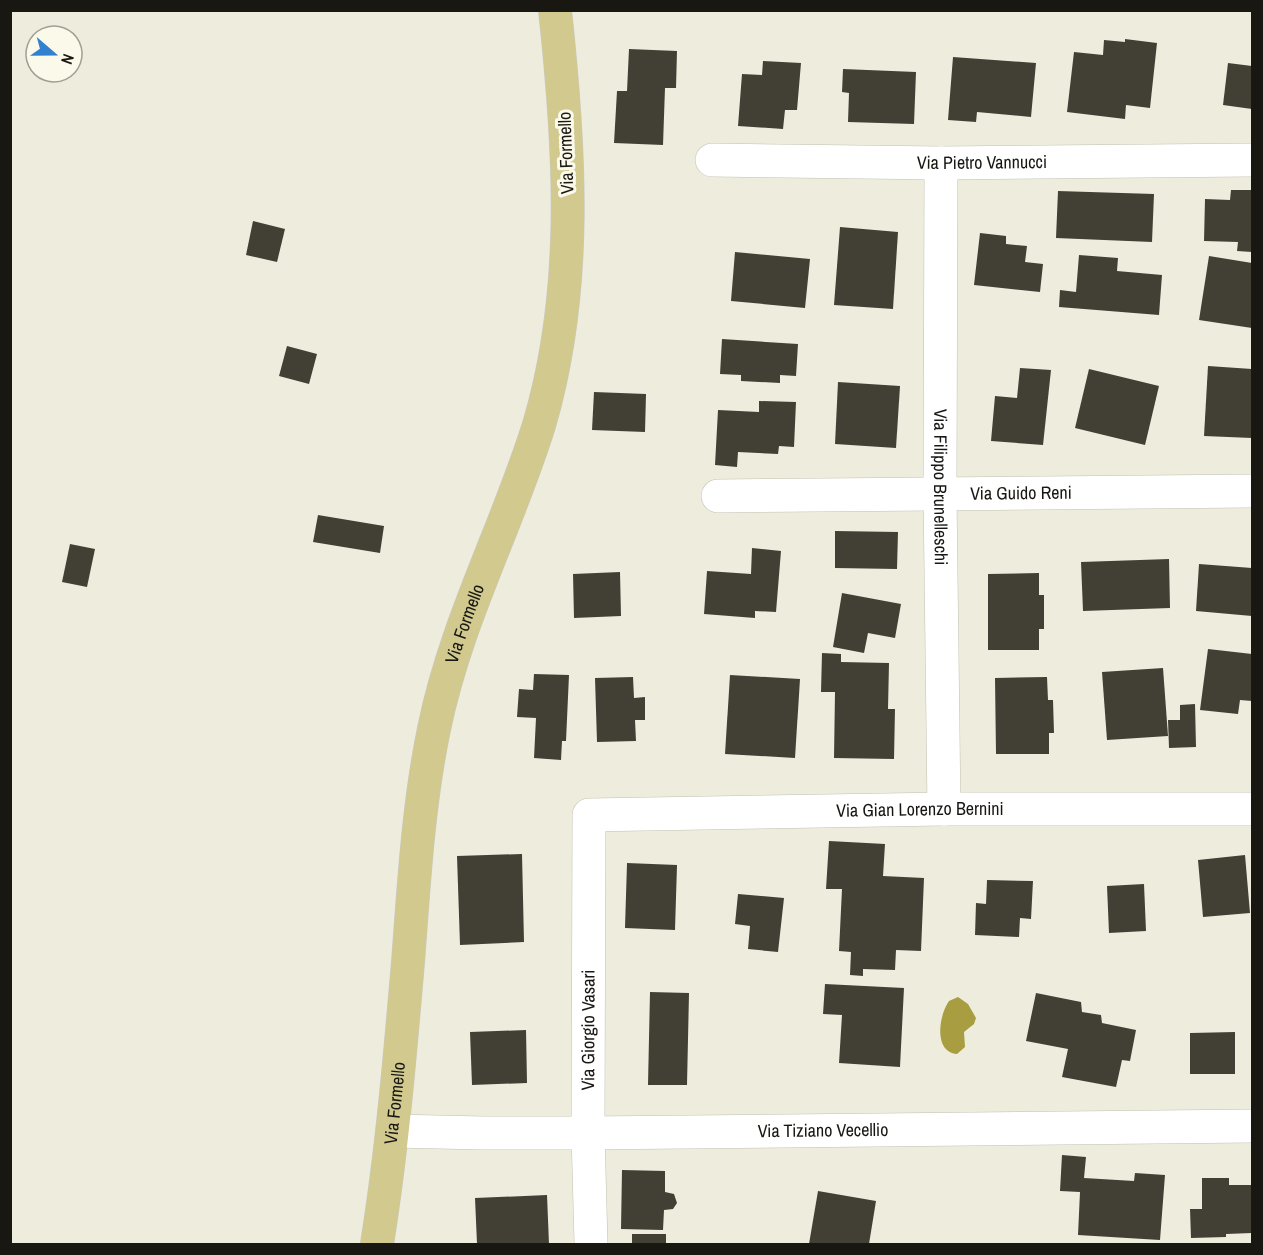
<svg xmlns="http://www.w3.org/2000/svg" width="1263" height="1255" font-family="'Archivo Narrow',sans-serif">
<rect width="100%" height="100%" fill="#edecdd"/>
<!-- water -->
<path fill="#a89d40" d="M958,997l10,7 8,14 -2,6 -10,8 1,15 -8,7c-24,-2 -18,-39 -8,-53z"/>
<!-- building -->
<g fill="#424034">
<path d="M1125,39l32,4 -7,65 -24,-3 -1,14 -58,-7 7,-60 29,3 1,-15 21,2z"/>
<path d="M629,49l48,2 -1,37h-11l-2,57 -49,-2 3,-52h10z"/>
<path d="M953,57l83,6 -5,54 -54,-5 -1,10 -28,-2z"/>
<path d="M763,61l38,2 -4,47h-12l-2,19 -45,-3 4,-52 20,1z"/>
<path d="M1228,63l24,3v43l-29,-4z"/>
<path d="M843,69l73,3 -2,52 -66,-2 1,-29 -7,-1z"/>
<path d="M1231,190h21v62l-15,-1 1,-9 -34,-1 1,-42 25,1z"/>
<path d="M1058,191l96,3 -2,48 -96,-4z"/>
<path d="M253,221l32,8 -8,33 -31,-7z"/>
<path d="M840,227l58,5 -5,77 -59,-4z"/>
<path d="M980,233l26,3v8l21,2 -2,16 18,2 -3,28 -66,-7z"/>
<path d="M735,252l75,7 -5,49 -74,-7z"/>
<path d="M1079,255l39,3 -1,13 45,4 -3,40 -100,-8 1,-17 16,2z"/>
<path d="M1209,256l43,7v65l-53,-8z"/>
<path d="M722,339l76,5 -2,32 -16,-1v8l-39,-2v-6l-21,-1z"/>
<path d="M287,346l30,8 -8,30 -30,-8z"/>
<path d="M1208,366l44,3v69l-48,-2z"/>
<path d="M1020,368l31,2 -8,75 -52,-4 4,-45 22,2z"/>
<path d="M1089,369l70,17 -14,59 -70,-17z"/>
<path d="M838,382l62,4 -4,62 -61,-4z"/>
<path d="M594,392l52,2 -1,38 -53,-2z"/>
<path d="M759,401l37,1 -2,45 -15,-1 -1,8 -40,-2 -1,15 -22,-2 3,-55 41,2z"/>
<path d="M318,515l66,11 -4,27 -67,-11z"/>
<path d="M835,531l63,1 -1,37 -62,-1z"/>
<path d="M70,544l25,5 -8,38 -25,-5z"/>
<path d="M752,548l29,3 -5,61 -21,-1v7l-51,-4 3,-43 44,3z"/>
<path d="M1169,559l1,49 -87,3 -2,-49z"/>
<path d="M1199,564l53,4v48l-56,-5z"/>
<path d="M620,572l1,44 -47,2 -1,-44z"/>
<path d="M1039,573v22h5v34h-5v21h-51v-76z"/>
<path d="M842,593l59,11 -6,34 -27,-5 -4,20 -31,-6z"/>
<path d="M1208,649l44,5v47l-12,-1 -2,14 -38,-4z"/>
<path d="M822,653l19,1v8l48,1 -1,46h7l-1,50 -60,-1 1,-66h-14z"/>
<path d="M1163,668l5,68 -61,4 -5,-68z"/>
<path d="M534,674l35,1 -3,66h-4l-1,19 -27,-2 2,-40 -19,-1 2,-28 14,1z"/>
<path d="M730,675l70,4 -5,79 -70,-4z"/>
<path d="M633,677l1,21 11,-1v23h-10l1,21 -39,1 -2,-64z"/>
<path d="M1047,677l1,23h5l1,33h-5v21h-53l-1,-76z"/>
<path d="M1195,704l1,43 -27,1 -1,-28h12v-15z"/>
<path d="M829,841l56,3 -2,32 41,2 -3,73 -25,-1 -1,20 -32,-1v7l-13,-1 1,-23 -12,-1 3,-62h-16z"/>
<path d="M522,854l2,88 -64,3 -3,-89z"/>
<path d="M1245,855l5,58 -47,4 -5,-57z"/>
<path d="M627,863l50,2 -2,65 -50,-2z"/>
<path d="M987,880l46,1 -2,38 -11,-1 -1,19 -44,-2 1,-32 10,1z"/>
<path d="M1144,884l2,47 -37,2 -2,-47z"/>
<path d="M738,894l46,4 -6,54 -30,-3 2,-23 -15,-2z"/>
<path d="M825,984l79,4 -4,79 -61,-4 3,-48 -19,-1z"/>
<path d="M650,992l39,1 -2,92h-39z"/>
<path d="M1036,993l45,9 1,10 19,3 1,8 34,7 -6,31 -8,-1 -6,27 -54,-10 6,-28 -42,-8z"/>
<path d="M526,1030l1,53 -55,2 -2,-53z"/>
<path d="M1235,1032v42h-45v-41z"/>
<path d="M1062,1155l24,2 -2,21 50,3 1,-8 30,2 -5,65 -82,-5 2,-43 -20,-1z"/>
<path d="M622,1170l43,1v21l9,2 3,9 -4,6 -9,1 -1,20 -42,-1z"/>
<path d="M1202,1178h27v7h23v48l-26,1v3l-35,1 -1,-29h12z"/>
<path d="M818,1191l58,10 -7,43h-60z"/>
<path d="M547,1195l2,49h-72l-2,-46z"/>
<rect x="632" y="1234" width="34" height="10"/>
</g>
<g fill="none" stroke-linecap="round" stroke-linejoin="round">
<!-- minor casing -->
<g stroke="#c2c1b3" stroke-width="34">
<g id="minor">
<path id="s1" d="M712,160l229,3 311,-3"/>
<path id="s2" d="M941,163l-1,331 4,315"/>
<path id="s3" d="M718,496l534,-5"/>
<path id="s4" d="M393,1131l90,2h105l664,-7"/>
<path id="s5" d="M591,1244l-3,-111 1,-318 355,-6h308"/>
</g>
</g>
<!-- major casing -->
<g stroke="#cccccb" stroke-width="34">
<g id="major">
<path id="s6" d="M377,1244c15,-94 23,-188 31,-282 6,-78 10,-156 26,-233 22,-108 73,-201 105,-304 40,-135 31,-277 16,-415"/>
</g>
</g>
<!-- minor -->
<use href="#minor" stroke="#fff" stroke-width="33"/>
<!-- major -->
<use href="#major" stroke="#d1c98e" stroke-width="33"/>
</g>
<g text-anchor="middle" stroke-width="6" stroke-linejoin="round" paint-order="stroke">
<!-- street labels -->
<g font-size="18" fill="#181712" stroke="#fbf9ea">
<text transform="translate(566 153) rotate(-92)" y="6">Via Formello</text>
<text dy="6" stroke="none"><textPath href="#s1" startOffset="270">Via Pietro Vannucci</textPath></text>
<text dy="6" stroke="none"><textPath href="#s2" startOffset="324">Via Filippo Brunelleschi</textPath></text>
<text dy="6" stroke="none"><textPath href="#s3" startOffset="303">Via Guido Reni</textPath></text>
<text dy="6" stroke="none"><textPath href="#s6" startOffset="628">Via Formello</textPath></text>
<text dy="6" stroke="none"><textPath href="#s5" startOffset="760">Via Gian Lorenzo Bernini</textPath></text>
<text dy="6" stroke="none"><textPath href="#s5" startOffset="214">Via Giorgio Vasari</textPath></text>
<text dy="6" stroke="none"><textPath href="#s6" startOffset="142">Via Formello</textPath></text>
<text dy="6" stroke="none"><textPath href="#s4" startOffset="430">Via Tiziano Vecellio</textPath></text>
</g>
</g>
<!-- border -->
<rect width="1263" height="1255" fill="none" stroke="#181712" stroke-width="24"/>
<!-- north arrow -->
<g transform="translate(54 54) rotate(110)"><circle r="28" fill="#fbf9ea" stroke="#a09f94" stroke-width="1.5"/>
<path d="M0-4.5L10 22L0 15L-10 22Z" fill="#3280d0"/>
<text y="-9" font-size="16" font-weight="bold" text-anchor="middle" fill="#181712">N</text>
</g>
</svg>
